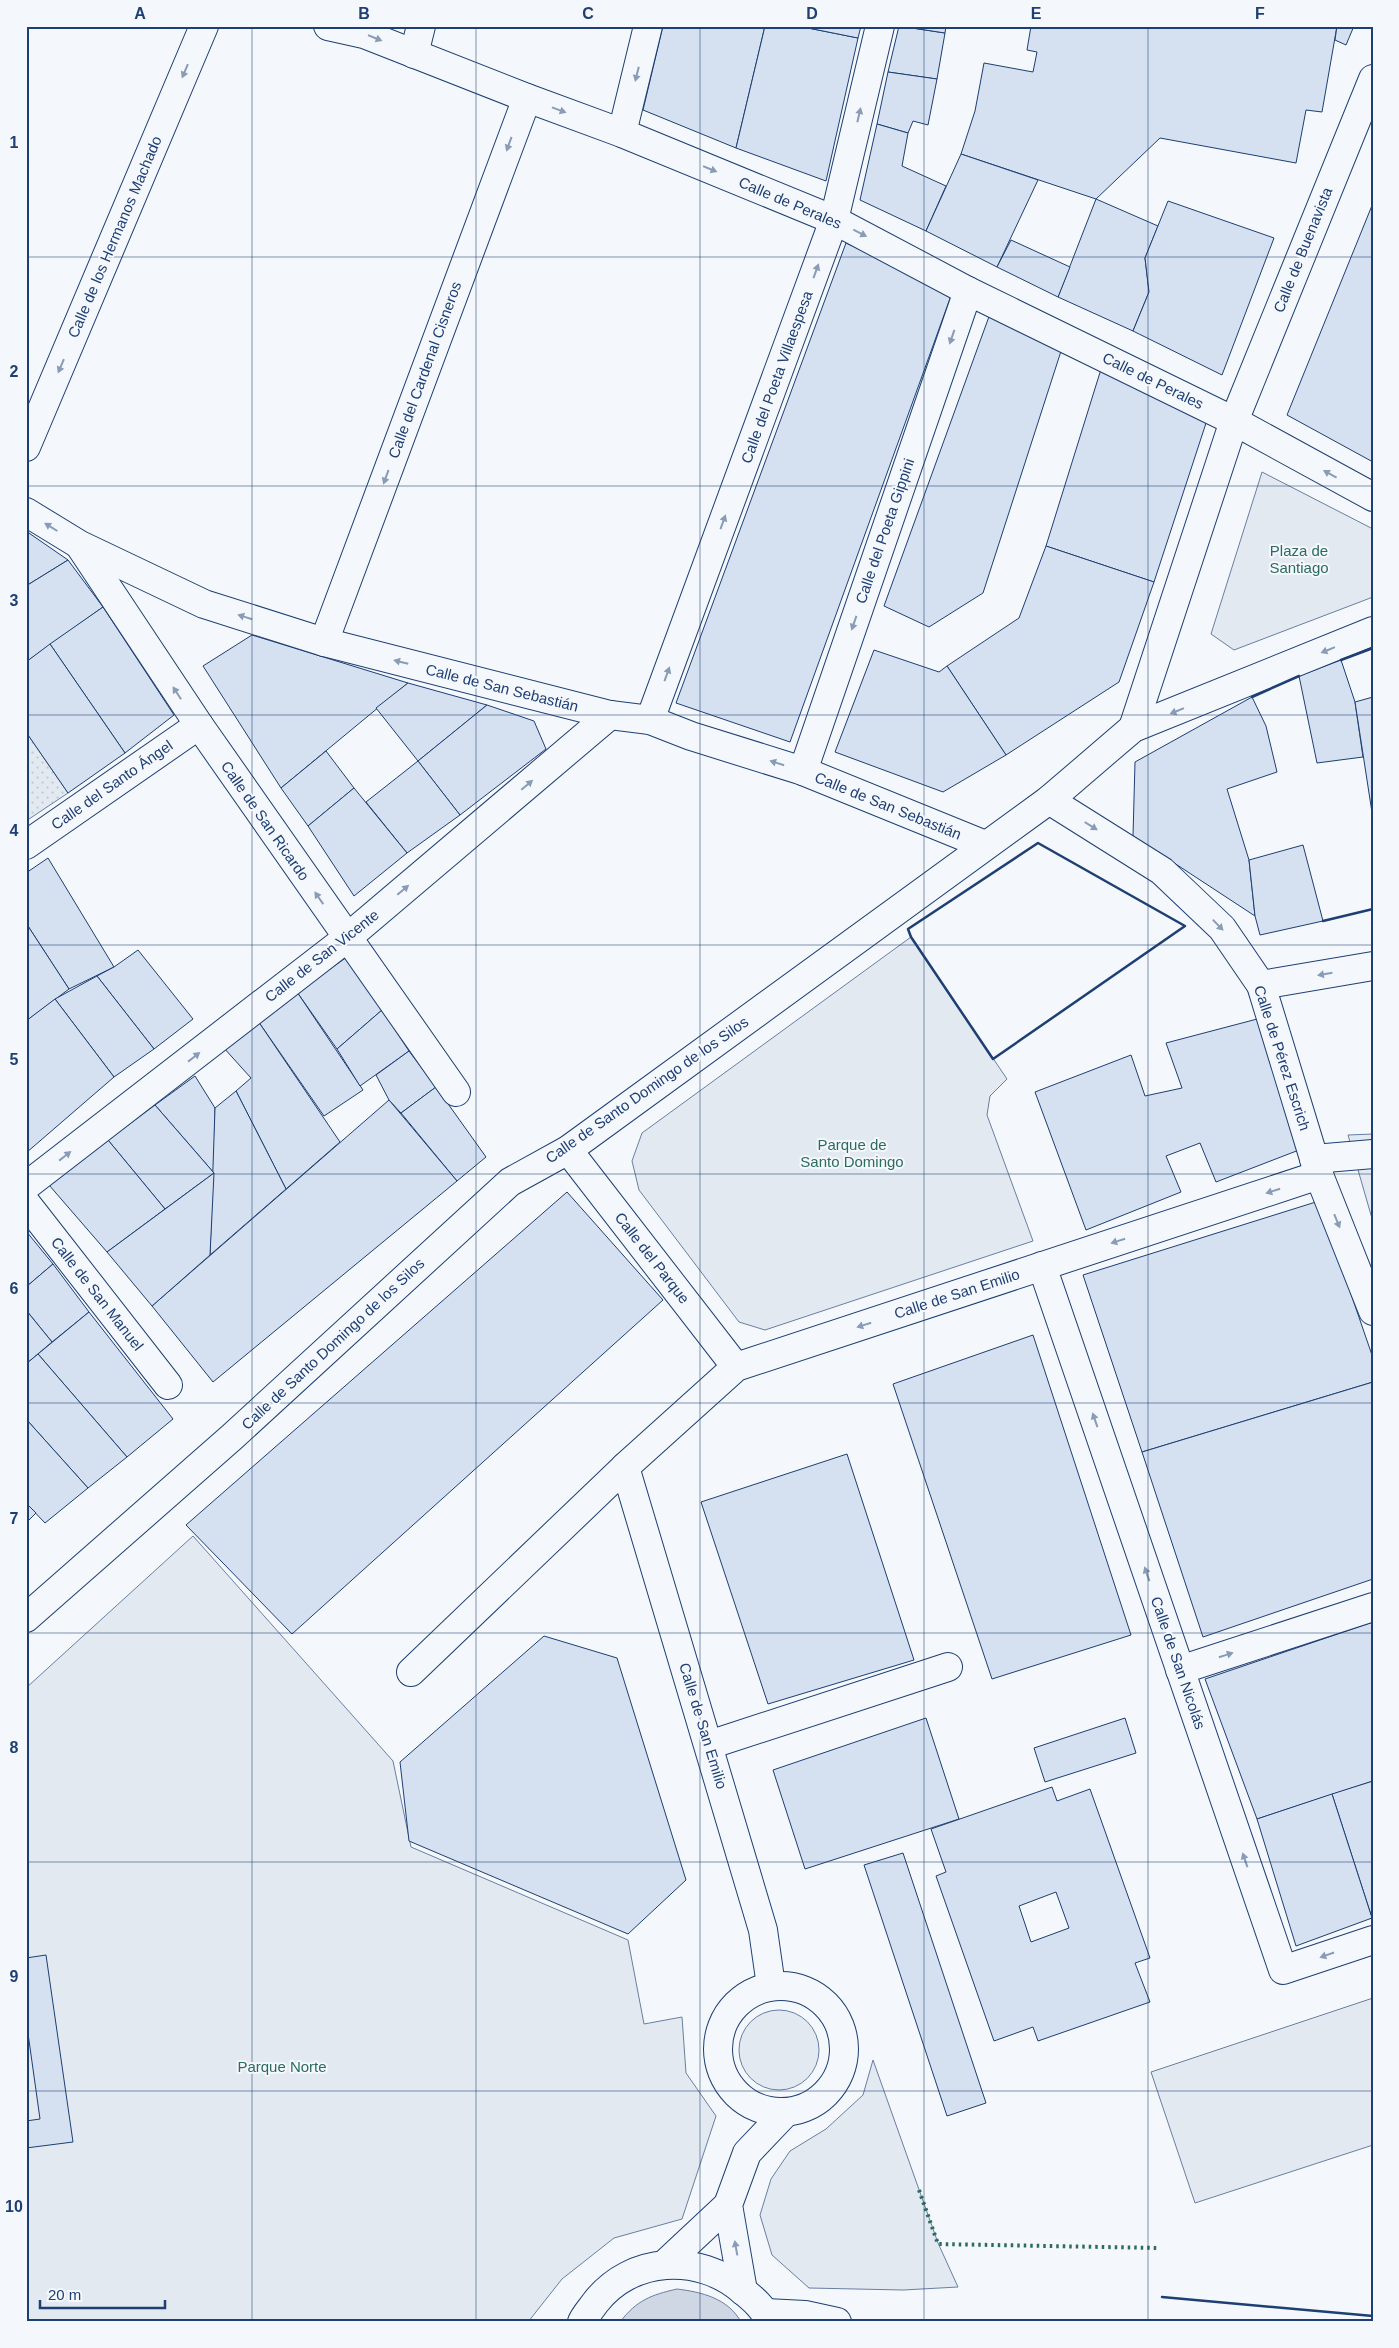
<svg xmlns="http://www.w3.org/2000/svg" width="1399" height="2348" font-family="Arial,sans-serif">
<defs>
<pattern id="grass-dots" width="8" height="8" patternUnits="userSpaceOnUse" patternTransform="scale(1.25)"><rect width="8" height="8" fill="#e3e9f0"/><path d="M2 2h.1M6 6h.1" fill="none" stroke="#c2c9d1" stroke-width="1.8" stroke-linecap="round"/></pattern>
</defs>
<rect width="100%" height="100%" fill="#f4f7fb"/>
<!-- grass -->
<path fill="url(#grass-dots)" stroke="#687fa3" d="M26,732l42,61 -42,28z"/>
<!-- green -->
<g fill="#e3e9f0" stroke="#687fa3">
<path d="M1262,472l111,57v68l-139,53 -23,-16z"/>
<path d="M911,937l96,142 -17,17 -3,19 46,126 -268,89 -26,-8 -100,-132 -7,-29 10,-28z"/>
<path d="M1373,1134v88l-25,-87z"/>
<path d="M193,1536l200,225 18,86 217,93 16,84 38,-7 4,56 30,43 -34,103 -68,19 -52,41 -34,43h-502v-634z"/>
<path d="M1373,1998v147l-178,58 -44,-131z"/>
<circle cx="779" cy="2050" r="40"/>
<path d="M873,2060l65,183 20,44 -55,3 -94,-2 -37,-33 -12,-40 11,-36 19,-28 36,-22 37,-34z"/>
</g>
<!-- water -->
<path fill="#cfd7e4" stroke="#687fa3" d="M677,2289c24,3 51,9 64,33h-121c17,-22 31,-27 57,-33z"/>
<!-- building -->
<g fill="#d5e0f0" stroke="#1d3f73" fill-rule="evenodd">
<path d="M663,26h102l-29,122 -93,-38z"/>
<path d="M765,26h33l60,12 -32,143 -90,-33z"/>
<path d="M798,26h63l-3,12z"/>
<path d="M899,26l46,7 -8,46 -49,-7z"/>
<path d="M899,26h47l-1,7z"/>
<path d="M1031,26h306l-15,86 -16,-2 -10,53 -136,-25 -64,61 -135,-45 14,-43 9,-48 49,9 4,-20 -10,-2z"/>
<path d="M1337,26h17l-8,19 -11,-5z"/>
<path d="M888,72l49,7 -9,46 -15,-4 -5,12 -31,-9z"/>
<path d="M877,124l31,9 -6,33 44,20 -20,45 -66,-31z"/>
<path d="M961,154l77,26 -41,87 -71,-36z"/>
<path d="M1096,199l62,27 -13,32 4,34 -16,39 -75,-34z"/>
<path d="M1168,201l106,37 -52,137 -89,-44 16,-39 -4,-34z"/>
<path d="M1373,203v259l-86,-47z"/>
<path d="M1011,240l59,27 -12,30 -61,-30z"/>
<path d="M846,243l106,50 -162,449 -114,-39z"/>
<path d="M991,311l72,34 -80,248 -54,34 -45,-21z"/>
<path d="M1102,366l106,51 -54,165 -108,-36z"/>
<path d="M26,531l42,29 -42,26z"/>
<path d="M1046,546l108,36 -35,100 -113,73 -59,-89 72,-48z"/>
<path d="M68,560l35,47 -77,55v-76z"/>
<path d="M103,607l71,108 -49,38 -75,-109z"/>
<path d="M252,635l156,48 -127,105 -78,-122z"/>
<path d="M50,644l75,109 -57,40 -42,-61v-70z"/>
<path d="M874,650l65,22 8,-6 59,89 -63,37 -108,-40z"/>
<path d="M1341,660l14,42 8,55 -46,6 -18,-87z"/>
<path d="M408,683l79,22 -69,56 -42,-53z"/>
<path d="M1252,697l14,29 11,46 -50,17 22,71 6,56 -122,-80 2,-74z"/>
<path d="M1373,697v122l-18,-117z"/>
<path d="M487,705l47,16 12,28 -86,66 -42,-54z"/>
<path d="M326,751l28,37 -46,38 -27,-38z"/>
<path d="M418,761l42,54 -53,38 -41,-51z"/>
<path d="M354,788l53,65 -53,43 -46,-70z"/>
<path d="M1303,845l20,76 -63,14 -5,-19 -6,-56z"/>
<path d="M48,858l66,109 -45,22 -43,-66v-50z"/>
<path d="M26,923l43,66 -40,30 -3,-4z"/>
<path d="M138,950l55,69 -39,30 -57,-73 17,-9z"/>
<path d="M347,957l35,53 -45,39 -40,-57z"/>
<path d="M97,976l57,73 -40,28 -59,-78z"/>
<path d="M297,992l66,98 -39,26 -66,-95z"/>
<path d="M55,999l59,78 -88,76v-132z"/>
<path d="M382,1010l27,41 -49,35 -23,-37z"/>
<path d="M1261,1018l38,132 -83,32 -16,-39 -34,13 15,36 -95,38 -51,-138 96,-37 14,41 37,-8 -16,-45z"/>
<path d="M258,1021l82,121 -54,47 -50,-98 15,-13 -28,-31z"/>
<path d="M409,1051l27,36 -35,26 -12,-13 -13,-25z"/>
<path d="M195,1076l20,32 -1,65 -59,-68z"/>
<path d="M436,1087l50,70 -29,24 -56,-68z"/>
<path d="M236,1091l50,98 -76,66 5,-147z"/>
<path d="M389,1100l68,81 -244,201 -61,-76z"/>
<path d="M155,1105l59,68 -49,36 -57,-69z"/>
<path d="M108,1140l57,69 -58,43 -58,-67z"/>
<path d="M214,1173l-4,82 -58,51 -45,-54z"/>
<path d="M567,1192l96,108 -371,334 -106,-109z"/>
<path d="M1319,1201l54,157v24l-231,70 -59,-177z"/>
<path d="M26,1231l27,33 -27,23z"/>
<path d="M53,1264l36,48 -37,30 -26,-32v-23z"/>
<path d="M26,1310l26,32 -26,22z"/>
<path d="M89,1312l84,107 -46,38 -89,-103z"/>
<path d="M1033,1335l98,300 -139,44 -99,-295z"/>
<path d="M38,1354l89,103 -39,31 -62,-69v-55z"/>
<path d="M1373,1382v197l-170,58 -61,-185z"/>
<path d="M26,1419l62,69 -43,35 -19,-20z"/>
<path d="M847,1454l67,206 -146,44 -67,-202z"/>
<path d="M26,1503l10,10 -10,10z"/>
<path d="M1373,1622v159l-116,38 -52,-140z"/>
<path d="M544,1636l73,22 69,222 -58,54 -219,-93 -9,-79z"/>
<path d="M926,1718l33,101 -154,50 -32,-99z"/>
<path d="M1125,1718l11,35 -91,29 -11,-34z"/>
<path d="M1373,1781v137h-1l-40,-124z"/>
<path d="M1052,1787l5,14 33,-12 60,169 -15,5 15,39 -112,39 -5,-14 -39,14 -58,-165 10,-4 -15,-43zM1056,1892l13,36 -38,14 -12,-36z"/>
<path d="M1332,1794l40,124 -76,28 -39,-127z"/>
<path d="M903,1853l83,250 -39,13 -83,-251z"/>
<path d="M46,1955l27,187 -47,6v-27l14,-2 -14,-100v-61z"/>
</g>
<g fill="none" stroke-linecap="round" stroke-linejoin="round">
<!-- minor casing -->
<g stroke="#1d3f73" stroke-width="30">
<g id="minor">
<path d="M328,26l36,8 163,64 95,35 212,87 134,71 266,130 139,76"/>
<path d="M414,54l7,-28"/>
<path d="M622,133l26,-107"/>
<path d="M26,447l178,-421"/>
<path d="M26,512l54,33 124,59 120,38 286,73 40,5 41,16 112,35 182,74"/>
<path d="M80,546l119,179 257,367"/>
<path d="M324,642l203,-544"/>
<path d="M650,720l184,-500 46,-194"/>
<path d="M1133,728l101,-307 139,-342"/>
<path d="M803,771l165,-480"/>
<path d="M1049,800l113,71 60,57 39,57 58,190 54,136"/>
<path d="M26,845l173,-120"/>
<path d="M1261,985l112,-19"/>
<path d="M568,1150l168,217"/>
<path d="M1314,1159l59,-5"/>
<path d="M26,1186l321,-248 263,-223"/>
<path d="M26,1203l142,182"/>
<path d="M1042,1266l241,704 90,-30"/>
<path d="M26,1618l206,-181 278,-255 58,-32 481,-350 84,-72 240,-97"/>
<path d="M1180,1670l193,-63"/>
<path d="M411,1672l214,-205"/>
<path d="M709,1745l239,-78"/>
<path d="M771,1986l-8,-56 -138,-463 111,-100 583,-192"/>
<circle cx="781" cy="2049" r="63"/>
<path d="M666,2263l62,-58"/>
<path d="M743,2291l-15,-86 19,-52 39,-41"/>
</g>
</g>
<!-- major casing -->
<g stroke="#1d3f73" stroke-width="30">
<g id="major">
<path d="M766,2313l39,2 32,7"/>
<path d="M582,2322c3,-7 9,-13 13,-19 36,-47 104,-50 147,-13 11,9 22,18 28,32"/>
</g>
</g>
<!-- minor -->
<use href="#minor" stroke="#f4f7fb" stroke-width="28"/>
<!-- major -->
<use href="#major" stroke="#f4f7fb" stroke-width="28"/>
<!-- hedge -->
<path stroke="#2c6c60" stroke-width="4" stroke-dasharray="2.5 4" stroke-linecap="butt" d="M919,2190l19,54 221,4"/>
<!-- wall -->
<g stroke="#1d3f73" stroke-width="2.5">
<path d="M1341,660l32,-12"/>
<path d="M1252,697l47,-21"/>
<path d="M1038,843l147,83 -192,133 -82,-122 -3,-8z"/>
<path d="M1323,921l50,-12"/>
<path d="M1162,2297l211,19"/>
</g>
</g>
<!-- one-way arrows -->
<defs><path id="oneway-solid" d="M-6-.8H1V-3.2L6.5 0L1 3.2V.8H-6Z" transform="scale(1.25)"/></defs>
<g fill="#889bb7">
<use href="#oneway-solid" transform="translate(375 38) rotate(22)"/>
<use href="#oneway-solid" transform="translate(185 71) rotate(113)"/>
<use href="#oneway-solid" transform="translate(637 74) rotate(104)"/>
<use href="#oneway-solid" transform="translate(559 110) rotate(20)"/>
<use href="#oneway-solid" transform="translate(859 115) rotate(-77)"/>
<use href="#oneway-solid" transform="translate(509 144) rotate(110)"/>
<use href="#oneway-solid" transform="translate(710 169) rotate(22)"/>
<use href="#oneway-solid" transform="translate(860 233) rotate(27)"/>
<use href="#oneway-solid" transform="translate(816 271) rotate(-70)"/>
<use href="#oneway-solid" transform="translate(952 337) rotate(109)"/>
<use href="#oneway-solid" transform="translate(61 366) rotate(113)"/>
<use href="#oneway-solid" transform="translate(1330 474) rotate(-151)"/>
<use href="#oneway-solid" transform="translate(386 477) rotate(110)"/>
<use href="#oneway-solid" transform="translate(723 522) rotate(-70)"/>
<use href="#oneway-solid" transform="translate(51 527) rotate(-148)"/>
<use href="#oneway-solid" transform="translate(245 617) rotate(-162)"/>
<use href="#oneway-solid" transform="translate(854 623) rotate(109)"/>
<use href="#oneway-solid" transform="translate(1328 650) rotate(158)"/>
<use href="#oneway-solid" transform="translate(401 662) rotate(-166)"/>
<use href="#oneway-solid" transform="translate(667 674) rotate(-70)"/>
<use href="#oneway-solid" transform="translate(177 693) rotate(-123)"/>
<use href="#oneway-solid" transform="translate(1177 711) rotate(158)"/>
<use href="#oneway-solid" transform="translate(777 763) rotate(-163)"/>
<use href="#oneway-solid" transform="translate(527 785) rotate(-40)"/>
<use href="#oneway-solid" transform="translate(1091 826) rotate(32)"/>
<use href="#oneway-solid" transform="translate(403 890) rotate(-40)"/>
<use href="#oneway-solid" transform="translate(319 898) rotate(-125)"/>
<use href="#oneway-solid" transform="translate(1218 925) rotate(46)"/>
<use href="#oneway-solid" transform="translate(1325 974) rotate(170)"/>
<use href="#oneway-solid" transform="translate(194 1057) rotate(-38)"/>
<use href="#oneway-solid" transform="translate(65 1156) rotate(-38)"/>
<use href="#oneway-solid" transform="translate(1273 1191) rotate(162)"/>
<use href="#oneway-solid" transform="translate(1337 1221) rotate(68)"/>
<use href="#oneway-solid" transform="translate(1118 1241) rotate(162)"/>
<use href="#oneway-solid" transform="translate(864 1325) rotate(162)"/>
<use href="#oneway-solid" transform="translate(1095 1420) rotate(-109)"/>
<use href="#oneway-solid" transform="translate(1147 1574) rotate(-109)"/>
<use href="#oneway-solid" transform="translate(1226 1655) rotate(-18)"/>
<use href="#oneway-solid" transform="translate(1245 1860) rotate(-109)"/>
<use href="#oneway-solid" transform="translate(1327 1955) rotate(161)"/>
<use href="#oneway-solid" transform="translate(736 2248) rotate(-100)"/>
</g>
<!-- grid -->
<path fill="none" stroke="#1d3f73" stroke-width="1" stroke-opacity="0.55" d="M252,26v2296M476,26v2296M700,26v2296M924,26v2296M1148,26v2296M26,257h1347M26,486h1347M26,715h1347M26,945h1347M26,1174h1347M26,1403h1347M26,1633h1347M26,1862h1347M26,2091h1347"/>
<g text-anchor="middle" stroke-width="4" stroke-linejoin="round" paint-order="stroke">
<!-- street labels -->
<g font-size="15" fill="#1d3f73" stroke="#f4f7fb">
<text transform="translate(790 203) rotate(23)" y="5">Calle de Perales</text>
<text transform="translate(115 237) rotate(-67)" y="5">Calle de los Hermanos Machado</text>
<text transform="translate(1303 250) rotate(-68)" y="5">Calle de Buenavista</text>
<text transform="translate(425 370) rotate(-70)" y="5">Calle del Cardenal Cisneros</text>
<text transform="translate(777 377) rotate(-70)" y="5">Calle del Poeta Villaespesa</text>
<text transform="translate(1153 381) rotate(26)" y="5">Calle de Perales</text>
<text transform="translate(885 531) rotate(-71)" y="5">Calle del Poeta Gippini</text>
<text transform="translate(502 688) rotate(14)" y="5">Calle de San Sebastián</text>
<text transform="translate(112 785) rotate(-35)" y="5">Calle del Santo Ángel</text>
<text transform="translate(888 806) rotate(22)" y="5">Calle de San Sebastián</text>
<text transform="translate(265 821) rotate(55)" y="5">Calle de San Ricardo</text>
<text transform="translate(322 956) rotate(-38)" y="5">Calle de San Vicente</text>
<text transform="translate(1282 1058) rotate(72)" y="5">Calle de Pérez Escrich</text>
<text transform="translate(647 1090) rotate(-35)" y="5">Calle de Santo Domingo de los Silos</text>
<text transform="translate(652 1258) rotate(52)" y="5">Calle del Parque</text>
<text transform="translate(97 1294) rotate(52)" y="5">Calle de San Manuel</text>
<text transform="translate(957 1294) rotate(-18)" y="5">Calle de San Emilio</text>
<text transform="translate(333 1344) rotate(-43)" y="5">Calle de Santo Domingo de los Silos</text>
<text transform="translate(1178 1663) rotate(71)" y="5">Calle de San Nicolás</text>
<text transform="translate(703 1726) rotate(73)" y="5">Calle de San Emilio</text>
</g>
<!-- park labels -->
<g font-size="15" fill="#2c6c60" stroke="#f4f7fb">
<text x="1299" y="556">Plaza de<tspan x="1299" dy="17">Santiago</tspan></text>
<text x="852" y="1150">Parque de<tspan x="852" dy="17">Santo Domingo</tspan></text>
<text x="282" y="2072">Parque Norte</text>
</g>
</g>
<!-- border -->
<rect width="1399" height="2348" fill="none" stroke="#f4f7fb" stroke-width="55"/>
<!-- scale -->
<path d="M40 2300v8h125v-8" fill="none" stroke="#1d3f73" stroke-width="2.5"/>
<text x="48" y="2300" font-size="15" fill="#1d3f73" stroke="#f4f7fb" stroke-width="4" paint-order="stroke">20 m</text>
<rect x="28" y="28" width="1344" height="2292" fill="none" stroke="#1d3f73" stroke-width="2"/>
<g font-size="16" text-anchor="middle" font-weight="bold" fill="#1d3f73">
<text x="140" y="19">A</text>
<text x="364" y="19">B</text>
<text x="588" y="19">C</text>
<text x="812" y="19">D</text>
<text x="1036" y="19">E</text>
<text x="1260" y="19">F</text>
<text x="14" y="148">1</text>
<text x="14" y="377">2</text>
<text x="14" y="606">3</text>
<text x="14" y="836">4</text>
<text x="14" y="1065">5</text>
<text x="14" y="1294">6</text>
<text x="14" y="1524">7</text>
<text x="14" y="1753">8</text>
<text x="14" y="1982">9</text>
<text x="14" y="2212">10</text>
</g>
</svg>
